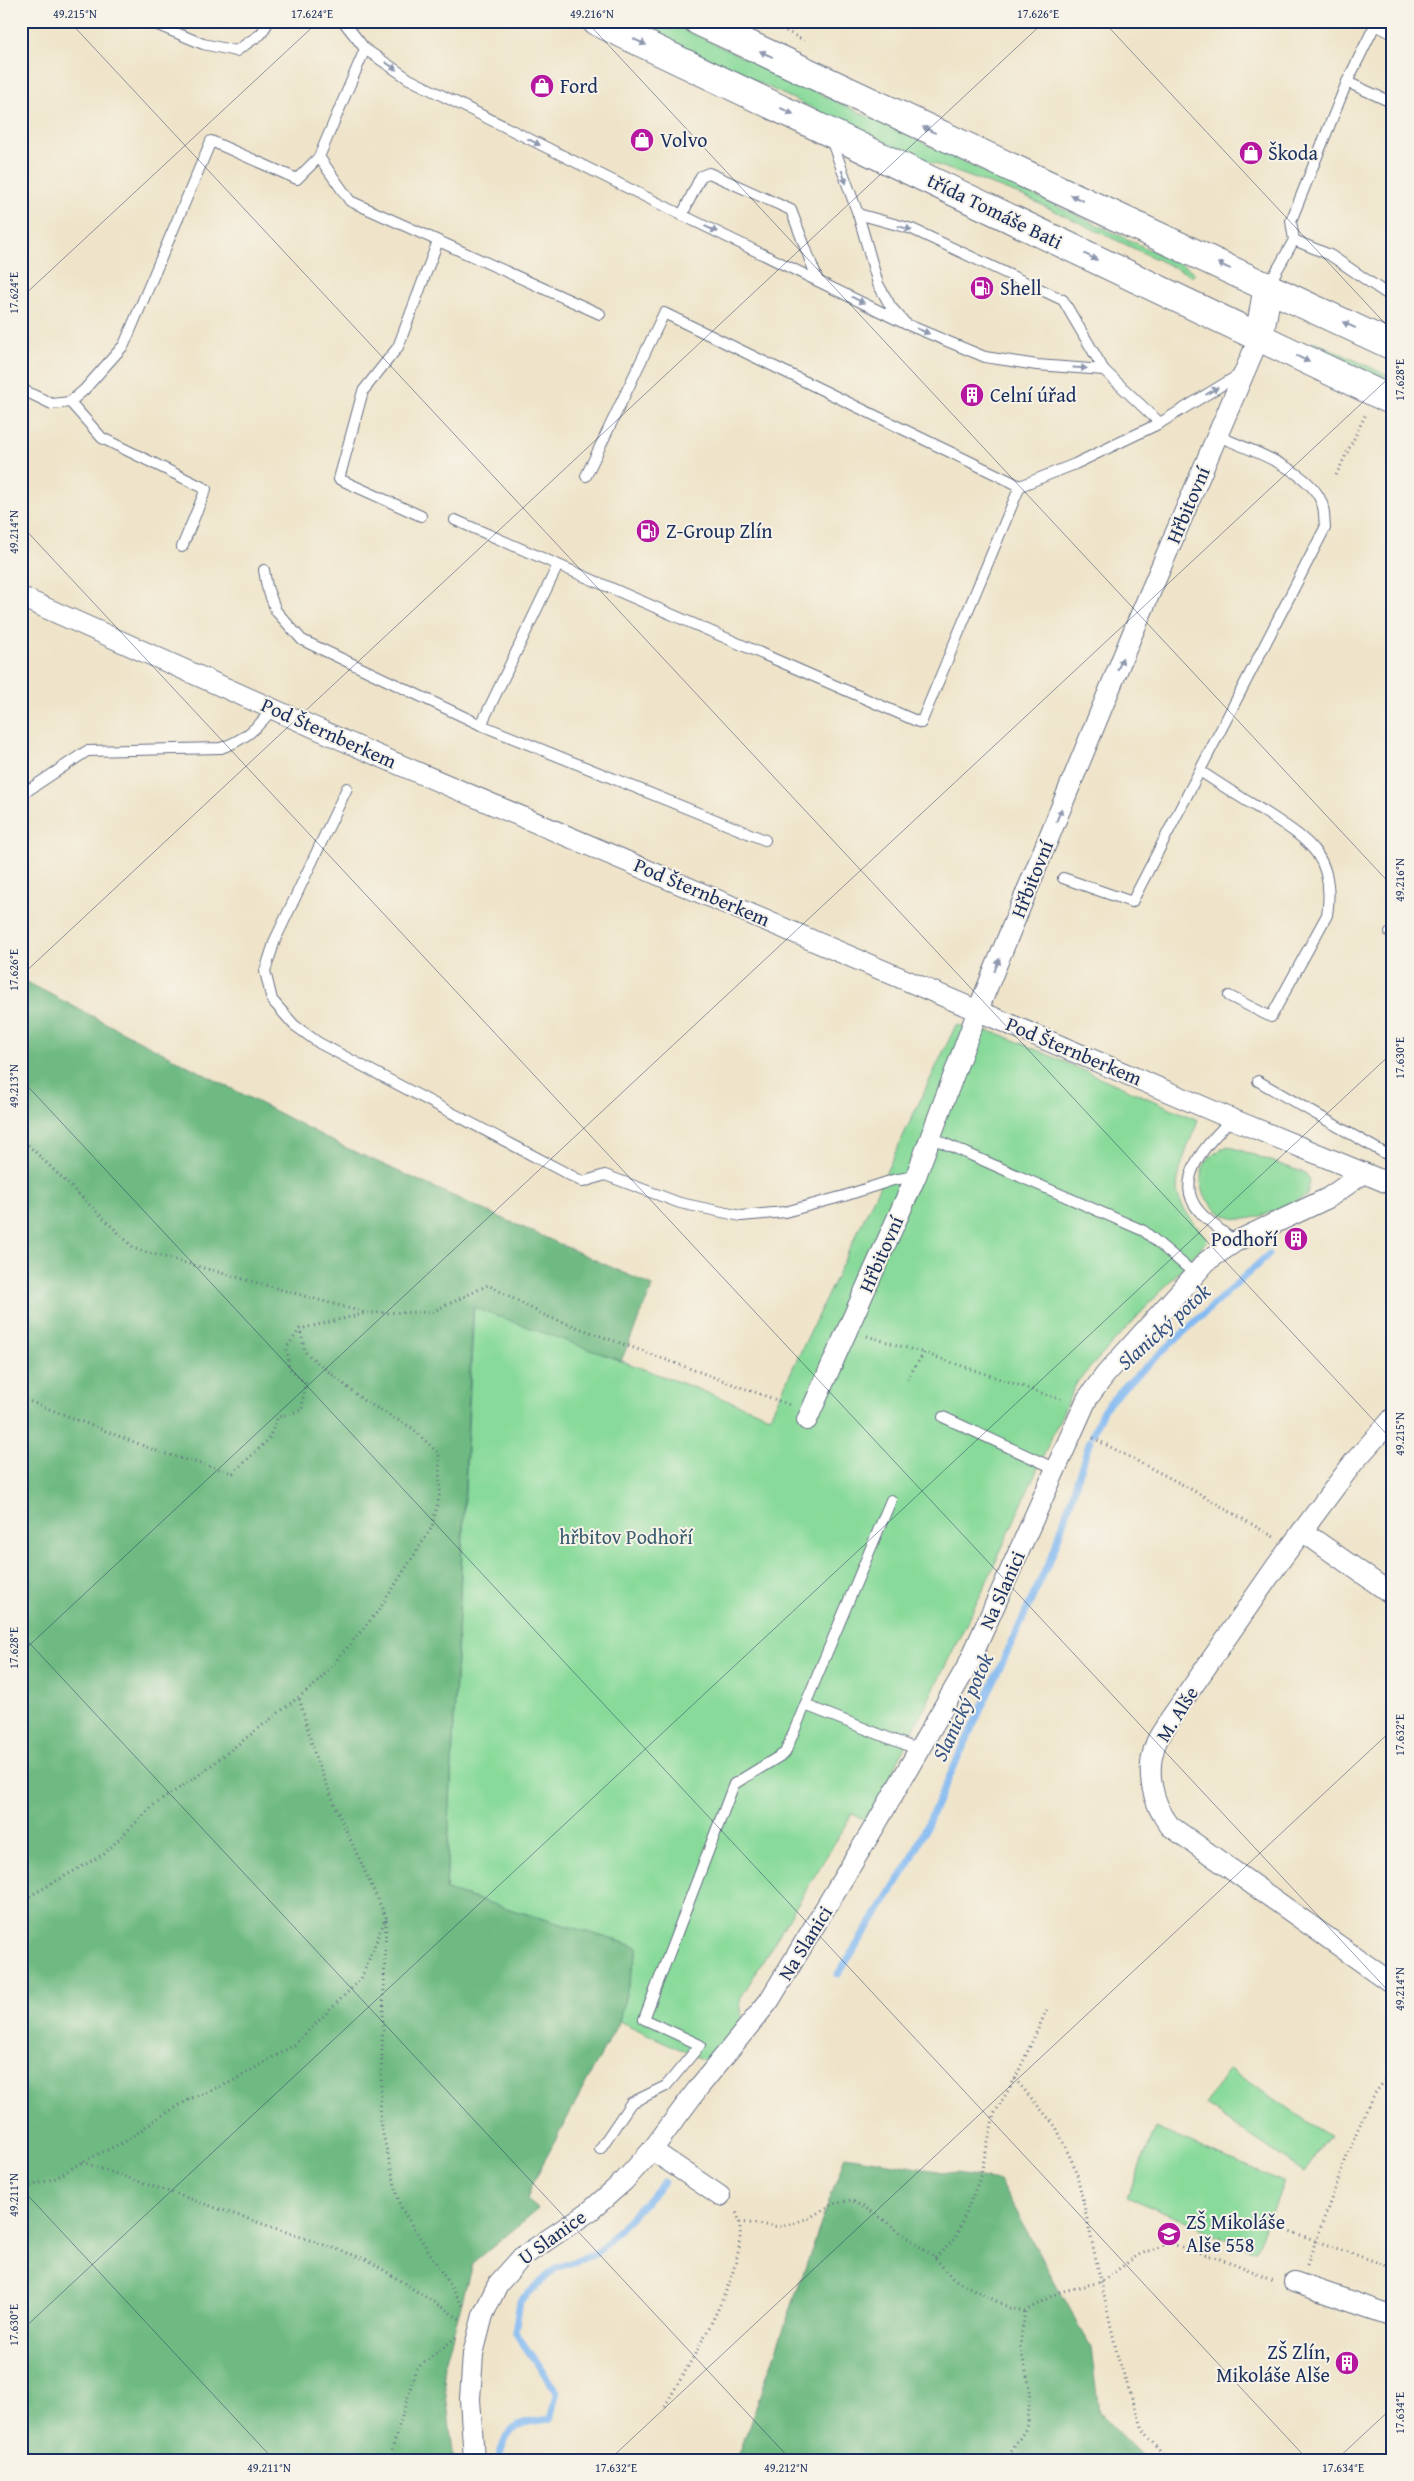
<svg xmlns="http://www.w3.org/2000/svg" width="1414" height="2481" font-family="'Gentium Book Plus',serif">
<rect width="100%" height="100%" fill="#f7f3e8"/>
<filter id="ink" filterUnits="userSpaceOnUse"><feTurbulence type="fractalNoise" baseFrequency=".02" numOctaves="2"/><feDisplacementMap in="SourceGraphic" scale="10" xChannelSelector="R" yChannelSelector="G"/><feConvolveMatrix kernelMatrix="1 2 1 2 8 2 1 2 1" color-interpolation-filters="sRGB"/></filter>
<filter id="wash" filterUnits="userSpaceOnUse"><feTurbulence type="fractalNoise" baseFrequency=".0096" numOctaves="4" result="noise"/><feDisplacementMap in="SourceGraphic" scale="20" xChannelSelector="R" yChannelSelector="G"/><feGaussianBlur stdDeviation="1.12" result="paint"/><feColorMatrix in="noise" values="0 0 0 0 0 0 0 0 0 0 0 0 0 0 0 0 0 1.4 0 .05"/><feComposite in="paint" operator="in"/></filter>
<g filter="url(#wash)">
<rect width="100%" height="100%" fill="#efe4c9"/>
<!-- green -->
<g fill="#88da9a" stroke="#52847c">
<path d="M628,21h38l518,245 11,7 -3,3 -4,-2 -165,-78 -105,-38z"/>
<path d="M1312,342h4l77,36v5l-79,-37z"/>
<path d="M956,1025l44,9 198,86c-6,17 -25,58 -20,75 5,17 19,31 30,45l-132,143 -93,207 -115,231 -16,-7 -112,185 2,20 -34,43 -89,-41 19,-74 -192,-57 28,-584 296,110z"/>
<path d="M1228,1146l77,27 5,7 -3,16c-20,8 -47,25 -69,23 -30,-3 -50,-41 -27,-63 4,-4 12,-7 17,-10z"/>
<path d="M1229,2069l100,67 -25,36 -99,-67z"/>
<path d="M1156,2128l128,54 -29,69 -128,-54z"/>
</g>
<!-- forest -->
<g fill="#6eba82" stroke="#447470">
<path d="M21,979l321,167 311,140 -32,75 -148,-54 -27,583 192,57 -19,74 -88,165 -4,14 11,9 -66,55 -29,107 11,89h-433z"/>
<path d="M845,2156l154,25 92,166 8,66 47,47h-409z"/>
</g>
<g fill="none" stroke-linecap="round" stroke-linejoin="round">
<!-- stream -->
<g stroke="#83baf2" stroke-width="7">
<path d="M1093,1434l10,-24 22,-24 144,-132"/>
<path d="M838,1974l71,-110 145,-313 36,-110"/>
<path d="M498,2460c12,-38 15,-35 52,-41l7,-27 -42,-60 5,-31 36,-33 40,-14 68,-72"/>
</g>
</g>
</g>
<g filter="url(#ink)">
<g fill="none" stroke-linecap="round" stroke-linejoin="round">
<!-- service casing -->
<g stroke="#656e83" stroke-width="12">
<g id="service">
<path d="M148,21l55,23 33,7 25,-17 8,-13"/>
<path d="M343,21l22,28 44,30 273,136 224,109"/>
<path d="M1393,34l-18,-9 -28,57 -56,139 3,19 36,15 63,43"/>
<path d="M365,49l-46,108 31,44 250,113"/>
<path d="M1347,82l46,21"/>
<path d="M831,139l27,75 20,70 13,23 15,17 79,33 52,8 67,5 56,53 80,-49"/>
<path d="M858,214l54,15 151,71 41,70"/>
<path d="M682,215l19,-39 8,-3 82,37 27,71"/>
<path d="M1268,286l26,-46"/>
<path d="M21,389l31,15 18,-2 14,-12 40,-45 87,-204 86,38 22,-22"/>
<path d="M70,402l32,36 104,51 -24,58"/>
<path d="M586,476l78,-163 356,173"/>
<path d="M421,516l-82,-37 24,-88 35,-44 40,-106"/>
<path d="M455,520l466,203 99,-237 55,-22 85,-41"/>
<path d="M558,565l-77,160 284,115"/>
<path d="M264,570l3,17 9,24 26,29 179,85"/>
<path d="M1200,771c21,14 43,28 65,41 43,28 71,44 62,103l-56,102 -42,-21"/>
<path d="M347,788l-72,152 -10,31 7,29 22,25 25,18 264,139 22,-7 75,28 61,13 44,-4 59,-16 49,-16 23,-4"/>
<path d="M21,795l66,-44 134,-3c23,-8 37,-20 52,-40"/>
<path d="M1063,878l69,24 193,-374c-1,-8 0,-20 -4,-27 -13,-32 -73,-52 -103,-65"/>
<path d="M1390,933l3,1"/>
<path d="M1258,1081l135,77"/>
<path d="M1232,1119c-22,21 -61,60 -33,92 10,12 25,21 36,31"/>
<path d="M932,1138l212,93 51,43"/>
<path d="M943,1417l113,52"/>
<path d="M891,1500l-86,205 114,45"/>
<path d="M600,2149l31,-46 35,-17 34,-41 -56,-26 90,-235 51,-31 20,-48"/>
</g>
</g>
<!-- minor casing -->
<g stroke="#656e83" stroke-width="22">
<g id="minor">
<path d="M21,597l344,153 867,369 161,66"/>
<path d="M1393,1418l-40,45 -76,102 -107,154c-4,8 -11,16 -14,24 -11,28 -4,60 14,83l223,158"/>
<path d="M807,1420l109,-244 62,-166 153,-373 128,-299"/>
<path d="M1302,1531l91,64"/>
<path d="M652,2150l68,46"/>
<path d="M1294,2282l99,34"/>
<path d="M474,2460l-4,-61 3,-45 10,-39 15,-31 24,-27 68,-46 34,-30 28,-31 47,-63 70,-86 107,-177 92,-159 119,-266 18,-24 102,-114 28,-19 93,-44 36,-25"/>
</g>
</g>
<!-- primary casing -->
<g stroke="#656e83" stroke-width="30">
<g id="primary">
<path d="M596,21l797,380"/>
<path d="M698,21l695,325"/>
<path d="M1259,338l9,-52"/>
</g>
</g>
<!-- path -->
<g stroke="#656e83" stroke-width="3" stroke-dasharray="1 4" stroke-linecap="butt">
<path d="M786,31l19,10"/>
<path d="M1336,475l30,-61"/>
<path d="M21,1138l114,111 231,64"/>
<path d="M867,1336l57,17"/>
<path d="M907,1379l17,-26 141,48"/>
<path d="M21,1398l141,55 71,20 35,-33 10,-23 24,-7 3,-27 -16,-15 -2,-21 13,-18 67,-16 65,-1 56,-27 58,31 244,89"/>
<path d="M1093,1438l96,50 85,49"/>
<path d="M21,1901l83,-47 50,-49 42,-28 121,-94 62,-73 53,-83 8,-34 -1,-39 -27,-26 -49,-28 -58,-48 -5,-23"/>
<path d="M386,1920l-6,202 20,84 63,100"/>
<path d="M1015,2079l41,48 20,43 42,188 26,74 23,28"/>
<path d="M82,2162l286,98 92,59"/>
<path d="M21,2189l35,-11 26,-16 44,-21 30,-22 34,-20 39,-16 65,-38 67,-66 25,-62 -46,-100 -24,-58 -17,-62"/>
<path d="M740,2222l40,5 29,-9 24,-14 18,-4 25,14 59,44 18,21 57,29 15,3 34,-19 42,-10 37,-27 31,-12 64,20 40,17"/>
<path d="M1267,2223l126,45"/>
<path d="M935,2258l20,-19 25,-61 14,-64 21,-35 33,-72"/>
<path d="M1307,2265l44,-120 21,-48 21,-27"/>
<path d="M665,2406c23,-41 95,-152 70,-196"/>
<path d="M389,2460l27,-91 40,-32"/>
<path d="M1006,2460l22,-35 2,-36 -10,-44 5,-34"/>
</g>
<!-- service -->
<use href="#service" stroke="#fff" stroke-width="10"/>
<!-- minor -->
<use href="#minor" stroke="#fff" stroke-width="20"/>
<!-- primary -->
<use href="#primary" stroke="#fff" stroke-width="28"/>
</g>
<!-- one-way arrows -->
<defs><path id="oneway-solid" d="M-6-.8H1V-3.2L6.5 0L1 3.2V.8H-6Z" transform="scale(1.25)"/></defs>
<g fill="#8d97ae">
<use href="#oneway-solid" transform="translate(640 42) rotate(25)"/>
<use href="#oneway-solid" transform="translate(766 54) rotate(-155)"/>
<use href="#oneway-solid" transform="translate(391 66) rotate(34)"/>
<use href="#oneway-solid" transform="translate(787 111) rotate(25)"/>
<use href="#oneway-solid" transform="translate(929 130) rotate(-155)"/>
<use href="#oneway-solid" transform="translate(534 142) rotate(27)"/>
<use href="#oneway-solid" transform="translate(844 177) rotate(70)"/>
<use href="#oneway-solid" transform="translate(1077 198) rotate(-155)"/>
<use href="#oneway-solid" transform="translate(905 228) rotate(16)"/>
<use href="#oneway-solid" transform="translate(711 229) rotate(25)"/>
<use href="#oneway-solid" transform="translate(1091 257) rotate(26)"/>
<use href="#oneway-solid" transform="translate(1224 266) rotate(-155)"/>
<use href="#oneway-solid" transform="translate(858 300) rotate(26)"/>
<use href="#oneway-solid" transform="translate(1349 325) rotate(-155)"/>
<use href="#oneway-solid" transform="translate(923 331) rotate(23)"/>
<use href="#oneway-solid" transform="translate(1303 359) rotate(26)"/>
<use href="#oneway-solid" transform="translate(1080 368) rotate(4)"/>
<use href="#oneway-solid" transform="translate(1212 391) rotate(-31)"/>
<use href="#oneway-solid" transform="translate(1120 664) rotate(-68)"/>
<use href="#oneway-solid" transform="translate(1059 815) rotate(-68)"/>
<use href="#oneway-solid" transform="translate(997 965) rotate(-68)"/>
</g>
</g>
<!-- ticks -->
<path fill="none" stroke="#1b2f5e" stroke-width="1" stroke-opacity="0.45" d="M69,21l1324,1420M586,21l807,866M1103,21l290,311M21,298l298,-277M21,525l1372,1471M21,976l1024,-955M21,1079l1287,1381M21,1634l770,826M21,1653l1372,-1279M21,2188l253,272M21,2331l1372,-1279M609,2460l784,-731M1336,2460l57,-53"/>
<!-- icons -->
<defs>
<g id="shop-disc" transform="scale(1.25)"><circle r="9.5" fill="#b5179e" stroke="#f7f3e8"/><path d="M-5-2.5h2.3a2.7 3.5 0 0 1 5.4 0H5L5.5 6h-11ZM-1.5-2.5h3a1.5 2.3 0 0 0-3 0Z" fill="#fff"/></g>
<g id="fuel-disc" transform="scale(1.25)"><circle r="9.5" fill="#b5179e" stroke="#f7f3e8"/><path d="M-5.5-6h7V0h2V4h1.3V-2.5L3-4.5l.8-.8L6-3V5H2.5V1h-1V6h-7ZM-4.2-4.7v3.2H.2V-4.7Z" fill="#fff"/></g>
<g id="building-disc" transform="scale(1.25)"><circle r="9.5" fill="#b5179e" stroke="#f7f3e8"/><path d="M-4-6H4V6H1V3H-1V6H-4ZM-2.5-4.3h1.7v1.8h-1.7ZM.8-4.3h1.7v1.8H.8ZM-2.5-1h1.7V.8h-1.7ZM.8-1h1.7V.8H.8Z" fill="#fff"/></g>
<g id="school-disc" transform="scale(1.25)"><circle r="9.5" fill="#b5179e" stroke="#f7f3e8"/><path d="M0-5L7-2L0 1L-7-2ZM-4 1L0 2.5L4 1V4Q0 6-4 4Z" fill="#fff"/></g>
</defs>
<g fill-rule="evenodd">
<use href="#shop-disc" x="542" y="86"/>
<use href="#shop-disc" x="642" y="140"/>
<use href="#shop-disc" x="1251" y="153"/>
<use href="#fuel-disc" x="982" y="288"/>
<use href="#building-disc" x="972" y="395"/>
<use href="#fuel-disc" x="648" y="531"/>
<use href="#building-disc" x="1296" y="1239"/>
<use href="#school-disc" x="1169" y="2234"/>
<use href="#building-disc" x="1347" y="2363"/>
</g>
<g text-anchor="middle" stroke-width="4" stroke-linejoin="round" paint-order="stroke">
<!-- poi labels -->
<g font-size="20" fill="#1b2f5e" stroke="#f7f3e8" text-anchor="start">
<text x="560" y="93">Ford</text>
<text x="660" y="147">Volvo</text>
<text x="1268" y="160">Škoda</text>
<text x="1000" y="295">Shell</text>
<text x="990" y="402">Celní úřad</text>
<text x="666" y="538">Z-Group Zlín</text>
<text x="1278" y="1246" text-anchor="end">Podhoří</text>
<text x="1186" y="2229">ZŠ Mikoláše<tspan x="1186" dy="23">Alše 558</tspan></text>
<text x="1330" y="2359" text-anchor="end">ZŠ Zlín,<tspan x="1330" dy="23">Mikoláše Alše</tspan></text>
</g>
<!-- street labels -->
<g font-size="20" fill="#1b2f5e" stroke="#f7f3e8">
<text transform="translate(995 211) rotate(26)" y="7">třída Tomáše Bati</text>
<text transform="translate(1188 505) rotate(-67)" y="7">Hřbitovní</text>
<text transform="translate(329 733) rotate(24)" y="7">Pod Šternberkem</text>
<text transform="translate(1032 879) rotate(-68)" y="7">Hřbitovní</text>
<text transform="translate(702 892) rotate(23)" y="7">Pod Šternberkem</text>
<text transform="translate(1074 1051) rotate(23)" y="7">Pod Šternberkem</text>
<text transform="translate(881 1254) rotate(-66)" y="7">Hřbitovní</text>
<text transform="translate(1002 1590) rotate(-66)" y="7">Na Slanici</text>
<text transform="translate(1177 1714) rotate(-58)" y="7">M. Alše</text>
<text transform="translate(805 1943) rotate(-58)" y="7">Na Slanici</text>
<text transform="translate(552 2237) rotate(-36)" y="7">U Slanice</text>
</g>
<!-- park labels -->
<g font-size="20" fill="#365a6d" stroke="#f7f3e8">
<text x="626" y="1544">hřbitov Podhoří</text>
</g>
<!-- water labels -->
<g font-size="21" font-style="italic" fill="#355283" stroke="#f7f3e8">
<text transform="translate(1164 1327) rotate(-42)" y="7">Slanický potok</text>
<text transform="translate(963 1707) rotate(-65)" y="7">Slanický potok</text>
</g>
</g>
<!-- margin -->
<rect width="1414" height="2481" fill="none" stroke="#f7f3e8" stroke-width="55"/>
<rect x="28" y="28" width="1358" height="2426" fill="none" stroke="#1b2f5e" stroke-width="2"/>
<g font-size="12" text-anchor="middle" fill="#1b2f5e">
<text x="75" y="18">49.215°N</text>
<text x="312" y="18">17.624°E</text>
<text x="592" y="18">49.216°N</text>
<text x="1038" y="18">17.626°E</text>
<text transform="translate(14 293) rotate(-90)" y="4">17.624°E</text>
<text transform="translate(1400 380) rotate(-90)" y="4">17.628°E</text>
<text transform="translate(14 532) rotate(-90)" y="4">49.214°N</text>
<text transform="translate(1400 880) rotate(-90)" y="4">49.216°N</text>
<text transform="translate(14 970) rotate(-90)" y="4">17.626°E</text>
<text transform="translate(1400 1058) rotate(-90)" y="4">17.630°E</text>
<text transform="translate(14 1086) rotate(-90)" y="4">49.213°N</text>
<text transform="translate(1400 1434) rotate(-90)" y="4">49.215°N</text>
<text transform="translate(14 1648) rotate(-90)" y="4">17.628°E</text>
<text transform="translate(1400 1735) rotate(-90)" y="4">17.632°E</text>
<text transform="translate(1400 1989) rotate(-90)" y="4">49.214°N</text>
<text transform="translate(14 2195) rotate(-90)" y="4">49.211°N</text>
<text transform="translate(14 2325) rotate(-90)" y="4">17.630°E</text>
<text transform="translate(1400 2413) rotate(-90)" y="4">17.634°E</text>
<text x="269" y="2472">49.211°N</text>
<text x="616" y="2472">17.632°E</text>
<text x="786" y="2472">49.212°N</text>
<text x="1343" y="2472">17.634°E</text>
</g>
</svg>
